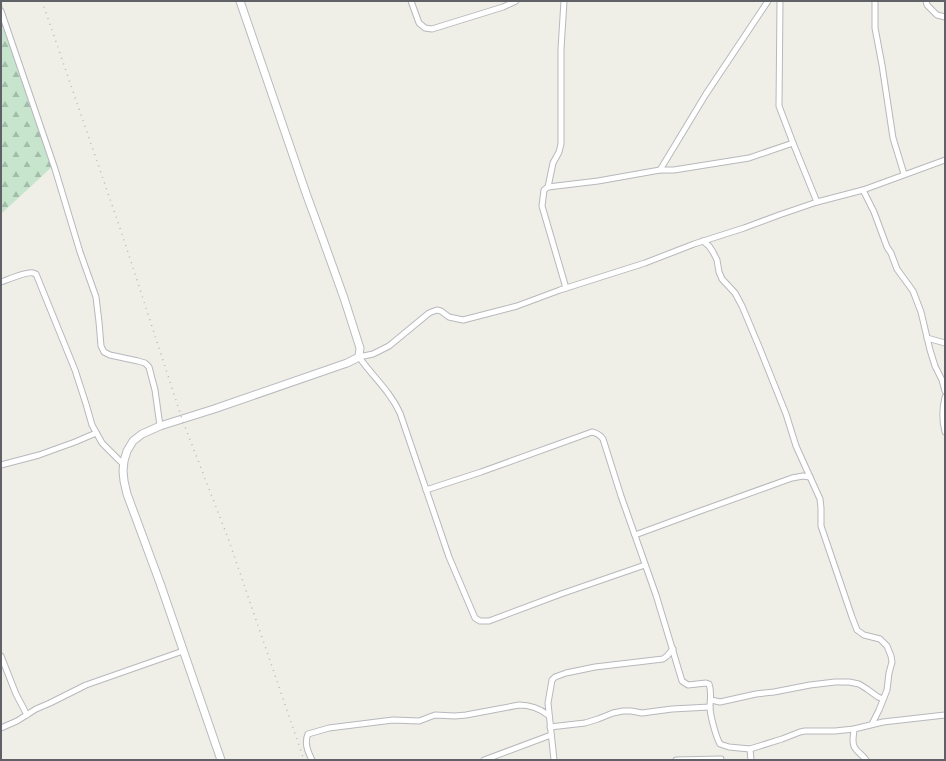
<svg xmlns="http://www.w3.org/2000/svg" width="946" height="761" font-family="'Titillium Web',sans-serif">
<defs>
<pattern id="forest-firs" width="22" height="20" patternUnits="userSpaceOnUse"><rect width="22" height="20" fill="#c6e5cc"/><path d="M5 1l3.5 6h-7zM16 11l3.5 6h-7z" fill="#a4bda9"/></pattern>
</defs>
<rect width="100%" height="100%" fill="#f0efe7"/>
<!-- forest -->
<path fill="url(#forest-firs)" d="M1,2l54,162 -54,50z"/>
<g fill="none" stroke-linecap="round" stroke-linejoin="round">
<!-- street casing -->
<g stroke="#b7b8bd" stroke-width="7">
<g id="street">
<path d="M411,1l8,22 6,5 7,1 71,-22 13,-6"/>
<path d="M564,1l-3,48v95l-2,8 -6,11 -5,24 -4,3 -2,16 24,82"/>
<path d="M780,1l-1,105 14,37 24,59"/>
<path d="M875,1v27l7,37 11,73 11,36"/>
<path d="M926,1l1,4 10,10 8,2"/>
<path d="M1,11l54,158 25,83 16,45 3,25 2,24 3,6 6,3 28,6 7,2 4,4 6,23 5,36"/>
<path d="M660,170l46,-76 62,-93"/>
<path d="M548,187l50,-6 62,-11h14l75,-12 44,-15"/>
<path d="M863,190l11,22 13,35 4,6 6,16 16,22 8,21 9,38 5,16 7,14 3,11"/>
<path d="M703,241l6,5 4,6 4,8 2,12 3,7 13,14 7,13 18,43 26,65 10,32 24,53 1,9v18l31,91 5,13 7,5 16,4 7,7 4,10 1,6 -3,11 -2,17 -8,20 -7,14"/>
<path d="M1,282c6,-2 27,-11 32,-9 1,0 2,1 3,1l39,96 11,34 6,21 10,18 22,22"/>
<path d="M927,338l18,5"/>
<path d="M945,397c-3,12 -3,23 0,35"/>
<path d="M1,465l38,-10 36,-13 21,-9"/>
<path d="M426,490l55,-18 111,-40c5,1 8,3 11,7l18,57 35,99 26,86 6,4 18,-2 3,1c3,8 1,15 1,23 0,8 6,30 10,37l9,3 21,2 32,-10 18,-7 5,-1h30l19,-2 29,-7 62,-7"/>
<path d="M635,535l68,-25 89,-32 11,-2 7,1"/>
<path d="M645,565l-84,29 -72,27h-9l-5,-3 -26,-61 -49,-144c-10,-22 -27,-36 -41,-56l14,-3 16,-8 40,-33 5,-2 3,-1 4,1 8,6 14,3 54,-14 43,-16 85,-27 49,-19 50,-16 35,-13 38,-13 46,-12 82,-30"/>
<path d="M1,656l15,38 11,21"/>
<path d="M711,700l9,2 36,-8 18,-2 36,-7 25,-3h14l10,2 8,5 11,8 5,2"/>
<path d="M550,727l35,-4 13,-4 15,-6 10,-2h8l11,2 30,-4 38,-2"/>
<path d="M1,728l16,-7 19,-12 14,-6 36,-18 97,-34"/>
<path d="M854,729c0,5 -3,14 1,19 3,5 8,7 11,12"/>
<path d="M750,749l1,11"/>
<path d="M312,760c-4,-8 -8,-17 -4,-26l21,-6 64,-8 26,1 16,-6 20,1 11,-1 53,-10c12,0 20,3 29,10"/>
<path d="M484,760l67,-25"/>
<path d="M554,760l-6,-57 4,-23 3,-3 11,-4 29,-6 68,-8 4,-3 6,-7"/>
<path d="M676,760l45,-1"/>
</g>
</g>
<!-- secondary casing -->
<g stroke="#b8babf" stroke-width="9">
<path id="secondary" d="M221,760l-61,-177 -33,-89 -3,-13 -1,-10 1,-10 3,-10 6,-10 9,-7 18,-8 54,-17 133,-46 12,-6 1,-9 -16,-50 -23,-64 -14,-38 -67,-195"/>
</g>
<!-- street -->
<use href="#street" stroke="#fff" stroke-width="5"/>
<!-- secondary -->
<use href="#secondary" stroke="#fff" stroke-width="7"/>
<!-- rail -->
<path stroke="#b7b8b8" stroke-width="1.5" stroke-dasharray="1 5" stroke-linecap="butt" d="M42,1l81,236 59,182 46,119 76,222"/>
</g>
<!-- border -->
<rect width="946" height="761" fill="none" stroke="#5f6166" stroke-width="4"/>
</svg>
